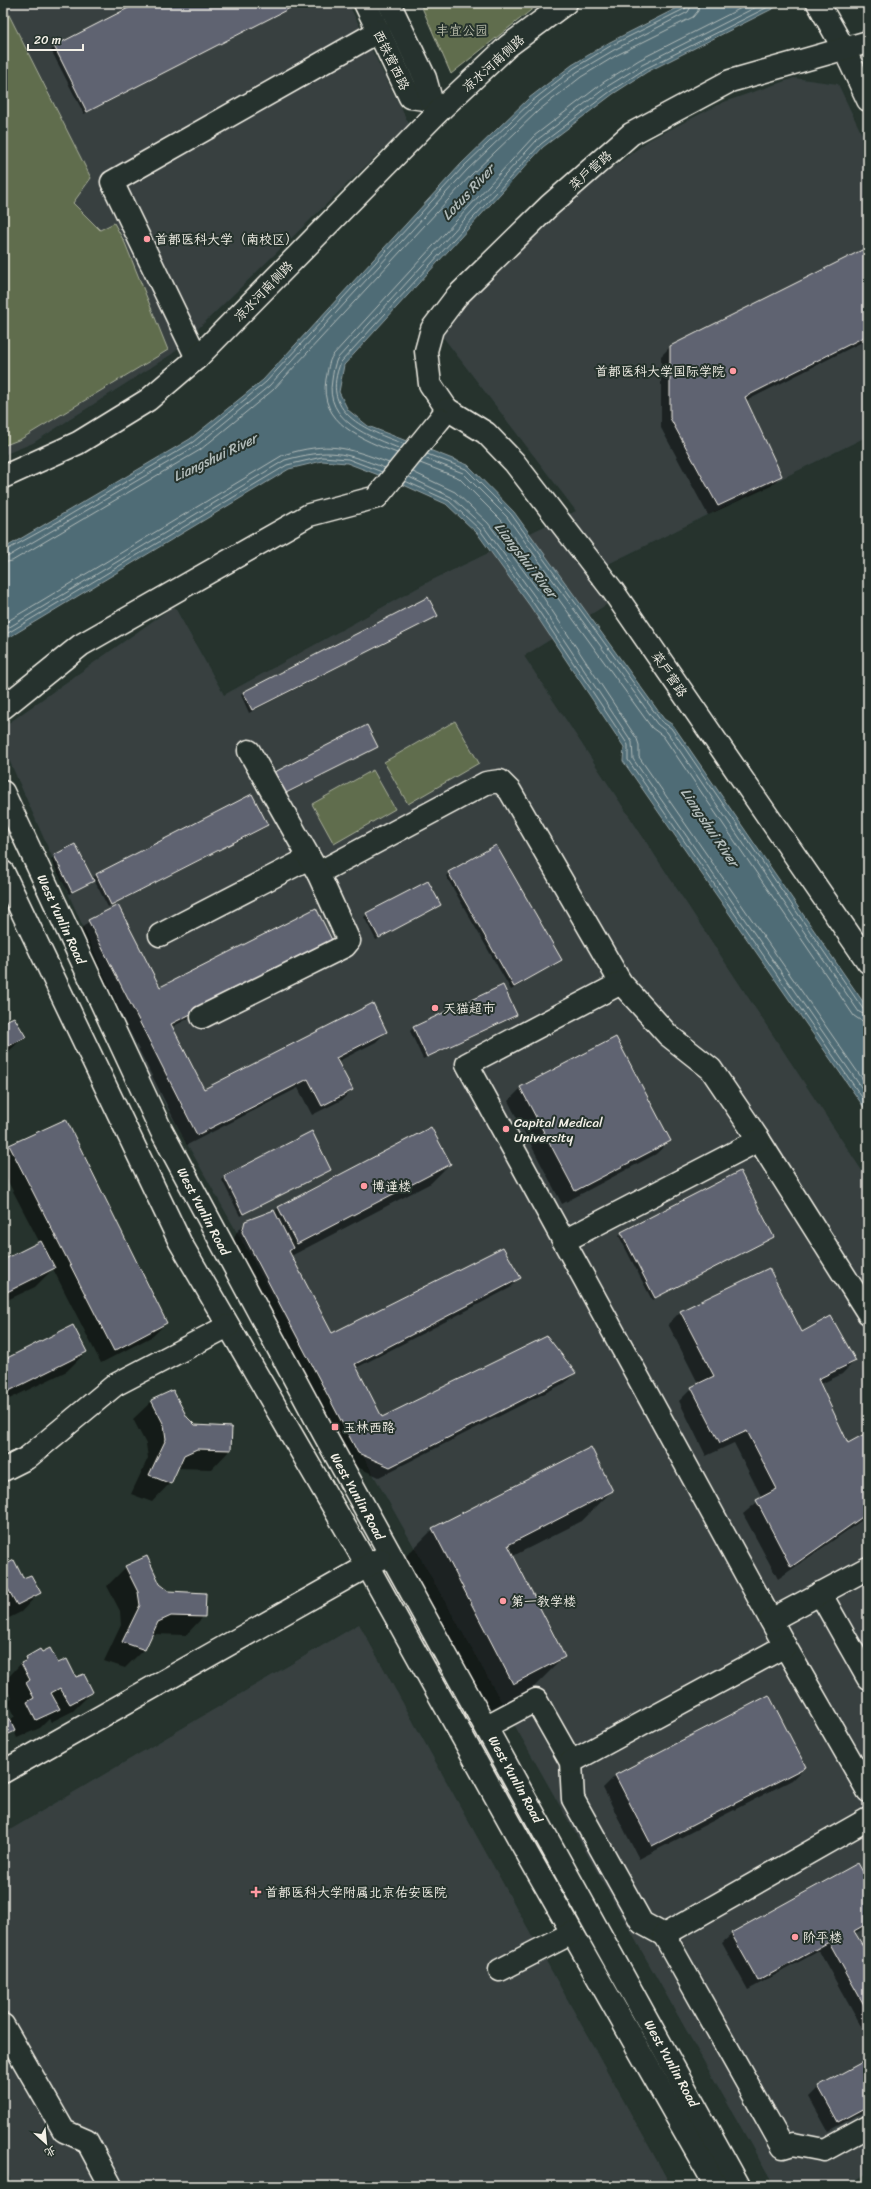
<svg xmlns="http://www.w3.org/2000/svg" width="871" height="2189" font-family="Sriracha,'LXGW WenKai TC',sans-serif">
<rect width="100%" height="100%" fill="#26332d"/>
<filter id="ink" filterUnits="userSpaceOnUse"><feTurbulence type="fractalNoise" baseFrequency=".025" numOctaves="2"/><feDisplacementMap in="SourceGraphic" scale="8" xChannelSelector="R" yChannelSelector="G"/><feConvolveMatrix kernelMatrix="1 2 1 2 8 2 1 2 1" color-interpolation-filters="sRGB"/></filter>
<g filter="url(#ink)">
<!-- built -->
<g fill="#374141">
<path d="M3,3h345l61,121 -237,230 -139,89 -30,12z"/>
<path d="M794,78l44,6 30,63v289l-274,135 15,32 -85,53 344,524v993l-23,13h-71l-624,-1108 -147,-332v-19l171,-121 50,89 206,-114 146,-70 -136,-178 56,-67 86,-75 67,-51 75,-38z"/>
<path d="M359,1624l312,562h-657l-11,-20v-332z"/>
</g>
<!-- green -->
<g fill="#606d4e" stroke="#aaaf9b">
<path d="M3,3l88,175 -18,25 27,27 14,-7 11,20 43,107 -147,89 -18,7z"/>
<path d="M420,3h120l-89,71z"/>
<path d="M455,721l24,42 -71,41 -24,-42z"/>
<path d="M373,770l22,39 -61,35 -22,-40z"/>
</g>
<!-- water -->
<path fill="#506c76" stroke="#92a1a4" d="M687,3h97l-137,69 -34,22 -70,53 -199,218 -5,27 9,18 20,16 100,39 46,47 150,207 9,6 195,284v104l-245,-352 1,-14 -94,-141 -53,-73 -31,-29 -49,-22 -50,-19 -25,-2 -33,8 -286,172v-92l187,-110 73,-59 198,-216 68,-66 43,-33 38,-23z"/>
<!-- shadow -->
<g fill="#0007">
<path d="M140,3h159l-215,111 -33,-64z"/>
<path d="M868,248v91l-122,62 35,75 -10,10 -63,29 -47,-87v-72l10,-10z"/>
<path d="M437,616l-188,97 -8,-18 3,-3z"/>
<path d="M377,747l-100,52 -10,-20z"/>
<path d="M252,795l15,30 -3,3 -156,79 -15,-29 3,-3z"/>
<path d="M75,846l17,35 -23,13 -18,-35z"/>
<path d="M449,873l112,87 -50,30 -65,-114z"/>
<path d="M440,905l-64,35 -12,-23 3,-3z"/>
<path d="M89,921l71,68 162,-38 -150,76 32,63 182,-58 -10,10 -39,20 15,28 -10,10 -30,15 -14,-27 -111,57 -108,-214z"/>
<path d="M503,986l13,29 -3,3 -90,41 -13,-28 3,-3z"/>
<path d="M3,1023l21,14 -21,20z"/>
<path d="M521,1088l149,53 -14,13 -94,50 -54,-103z"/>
<path d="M9,1146l157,177 -13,13 -52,27 -48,-94 -18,18 -32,15v-41l37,-18 -37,-71v-20z"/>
<path d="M450,1164l-19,19 -140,73 41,78 187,-56 -9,10 -154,80 25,51 194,-46 -10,10 -186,94 -31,-14 -115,-221 3,-9 10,-11 28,-10 4,-4z"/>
<path d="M330,1169l-90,47 -18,-36 3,-3z"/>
<path d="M622,1233l150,4 -120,63 -33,-64z"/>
<path d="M681,1311l121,23 53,27 -13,13 -23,11 29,59 20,-11v83l-90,63 -35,-65 19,-16 -28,-55 -28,13 -27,-55 13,-13 7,-3 -31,-61z"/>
<path d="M86,1352l-19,19 -64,31v-41z"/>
<path d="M152,1401l34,17 44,32 -18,19 -35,-1 -7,15 -18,19 -21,-8 17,-36 -2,-14 -13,-25z"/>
<path d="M612,1491l-30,30 -69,35 51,101 -30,30 -52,27 -79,-155 30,-30z"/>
<path d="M3,1563l36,30 -18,19 -18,9z"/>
<path d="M126,1567l34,17 44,32 -18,19 -34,-1 -8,15 -19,19 -21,-7 17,-36 -1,-14 -13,-25z"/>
<path d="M868,1648v13l-5,-9z"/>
<path d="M42,1653l50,39 -19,19 -22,11 -2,-3 -9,9 -23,10 -3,-7 -11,11v-27l6,6 6,-5 -7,-14 4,-4 -9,-15 23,-25z"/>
<path d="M805,1767l-13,13 -153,79 -36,-71 13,-13z"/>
<path d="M868,1883v43l-14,8 14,21v84l-49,-88 -71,39 -26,-47 10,-9z"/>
<path d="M868,2060v49l-40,22 -19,-34 10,-10z"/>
</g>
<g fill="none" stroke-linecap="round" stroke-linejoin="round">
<!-- shore -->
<g stroke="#b2bcba" stroke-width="1">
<path d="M404,444c-38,-14 -85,-31 -63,-82l200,-218 70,-53 34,-22 131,-66"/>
<path d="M401,449c-31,-12 -77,-28 -69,-69 1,-7 2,-15 5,-21l200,-219 71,-54 34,-21 122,-62"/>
<path d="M397,453c-34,-13 -79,-30 -71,-74 2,-8 2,-17 7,-24l201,-219 70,-54 35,-22 112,-57"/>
<path d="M427,454l39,15 45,45 150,207 10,7 192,281 5,2"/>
<path d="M424,458l39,15 44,44 150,207 10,8 192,280 9,4"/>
<path d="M420,463l39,15 43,43 150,207 11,8 191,280 6,4 8,2"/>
<path d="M413,472l42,20 33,31 55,74 94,142 2,6v12l229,330"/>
<path d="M409,477l42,20 33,30 54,74 94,141 1,17 235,338"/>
<path d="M405,481l44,20 31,29 54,74 94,141v15l240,346"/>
<path d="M3,552l58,-32 132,-78 73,-60 198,-216 68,-65 42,-33 38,-23 74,-37 2,-5"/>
<path d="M3,557l6,-1 187,-110 73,-60 198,-216 68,-65 42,-33 37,-22 74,-38 5,-9"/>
<path d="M3,563l9,-2 188,-111 73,-60 199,-216 67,-64 42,-33 36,-22 76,-38 5,-6 1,-8"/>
<path d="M3,624l280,-169c46,-14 63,-8 106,8"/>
<path d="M3,631l282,-171c45,-12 58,-8 100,8"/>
<path d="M3,636l284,-171 35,-8 26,2 34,13"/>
</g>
</g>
<!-- building -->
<g fill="#5f6371" stroke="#f4f1e8">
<path d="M138,3h162l-213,109 -33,-66z"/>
<path d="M868,247v88l-123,62 37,79 -64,30 -48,-88v-72z"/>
<path d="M428,597l10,19 -186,94 -9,-18z"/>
<path d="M367,725l11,22 -98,49 -11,-21z"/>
<path d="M252,794l16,31 -157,80 -15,-31z"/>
<path d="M75,844l19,37 -22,11 -18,-37z"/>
<path d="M496,845l66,115 -48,27 -66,-115z"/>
<path d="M428,881l13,24 -62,33 -13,-25z"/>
<path d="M118,905l42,82 156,-79 17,34 -162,82 33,65 169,-86 14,29 -51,26 17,32 -31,16 -14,-27 -111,56 -109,-215z"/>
<path d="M503,985l14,30 -90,42 -14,-30z"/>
<path d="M14,1017l12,20 -23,12v-27z"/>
<path d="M616,1037l55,104 -96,50 -55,-104z"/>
<path d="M66,1119l101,204 -53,28 -105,-206z"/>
<path d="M431,1127l20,37 -154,80 -19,-37z"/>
<path d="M312,1131l19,39 -88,44 -19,-38z"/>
<path d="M740,1171l34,66 -119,61 -34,-66z"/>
<path d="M274,1210l19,38 -4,3 43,82 171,-86 18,31 -166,86 27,53 165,-81 29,37 -186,94 -32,-14 -116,-221 3,-11z"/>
<path d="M41,1241l14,27 -52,26v-34z"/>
<path d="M769,1268l33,64 29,-16 25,45 -38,18 30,64 20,-11v81l-77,54 -35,-67 21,-11 -30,-58 -27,12 -29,-56 23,-11 -34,-65z"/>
<path d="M73,1325l14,27 -84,42v-34z"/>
<path d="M173,1390l14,27 8,8 37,2 -1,23 -34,-1 -13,6 -13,29 -22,-9 17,-36 -2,-14 -13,-25z"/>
<path d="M591,1447l22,44 -105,54 57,112 -52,27 -81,-156z"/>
<path d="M147,1556l13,28 9,7 37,2 -1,24 -34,-1 -13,6 -13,28 -23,-8 18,-37 -2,-13 -13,-26z"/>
<path d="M3,1560l2,5 9,-5 9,18 8,-3 10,18 -24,12 -9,-16 -5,2z"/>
<path d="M3,1602l4,8 -4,2z"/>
<path d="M50,1648l8,15 9,-4 9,18 8,-3 9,18 -23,12 -10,-16 -9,5 9,16 -24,11 -9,-18 7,-4 -8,-15 4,-3 -9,-17 6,-3 -1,-3 14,-8 2,3z"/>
<path d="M769,1695l37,72 -154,79 -37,-71z"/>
<path d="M6,1712l9,19 -12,6v-23z"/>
<path d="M858,1863l10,18v42l-14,8 14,23v58l-39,-70 -71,39 -27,-48z"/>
<path d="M868,2059v47l-30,16 -20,-36z"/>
</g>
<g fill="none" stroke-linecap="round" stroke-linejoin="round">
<!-- minor casing -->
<g stroke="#f4f1e8" stroke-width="25">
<g id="minor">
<path d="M365,3l45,94 21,3 6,13"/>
<path d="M389,3l36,75 6,22 10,9"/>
<path d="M818,3l26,46 24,51"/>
<path d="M197,358l-85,-176 267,-151"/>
<path d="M447,409l-17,-25 -4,-33 6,-22 25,-33 92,-90 82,-72 99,-53 138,-39"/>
<path d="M440,419l7,-10 39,24 28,29 99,129 255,371"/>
<path d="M3,477l75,-34 70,-43 49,-42 240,-245 71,-67 58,-43"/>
<path d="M3,708l78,-63 228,-130 68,-18"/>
<path d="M3,792l158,338 162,302 416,754"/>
<path d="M3,872l177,370 187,323 156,281 193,340"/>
<path d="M318,873l168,-90 14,-2 10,10 111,192 47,52 43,34 48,71 109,173"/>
<path d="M160,935l149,-77"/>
<path d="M621,983l-154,81 318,582 83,145"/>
<path d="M202,1017l143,-71 4,-5 -31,-68 -69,-122"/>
<path d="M564,1241l195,-101"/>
<path d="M3,1470l24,-12 88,-73 113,-59"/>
<path d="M820,1593l48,85"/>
<path d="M771,1620l97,-52"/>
<path d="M487,1726l49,-26 35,62 2,37 69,124 22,12"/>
<path d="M571,1762l214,-116"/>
<path d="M3,1772l377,-213"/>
<path d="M868,1819l-204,116 119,212 10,-3 31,6 44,-24"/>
<path d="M500,1970l72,-37"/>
<path d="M3,2025l61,106 23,10 24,45"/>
</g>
</g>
<!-- minor -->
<use href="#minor" stroke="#26332d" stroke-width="22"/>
<!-- minor-bridge casing -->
<g stroke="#f4f1e8" stroke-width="25" stroke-linecap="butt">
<path id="minor-bridge" d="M377,497l63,-78"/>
</g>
<!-- minor-bridge -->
<use href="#minor-bridge" stroke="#26332d" stroke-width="22"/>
</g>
</g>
<!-- markers -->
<g fill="#ff9aa2" stroke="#26332d" stroke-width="1.5">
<circle cx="147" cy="239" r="4"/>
<circle cx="733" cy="371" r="4"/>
<circle cx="435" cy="1008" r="4"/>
<circle cx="506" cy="1129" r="4"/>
<circle cx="364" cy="1186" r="4"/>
<rect x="331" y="1423" width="8" height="8" rx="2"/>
<circle cx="503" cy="1601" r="4"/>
<path d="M254 1886h4v4h4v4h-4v4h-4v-4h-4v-4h4z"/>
<circle cx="795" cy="1937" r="4"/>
</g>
<g text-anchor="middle" stroke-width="4" stroke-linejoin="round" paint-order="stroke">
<!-- park labels -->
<g font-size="13" fill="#b9bcaa" stroke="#26332d">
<text x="462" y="35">丰宜公园</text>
</g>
<!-- street labels -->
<g font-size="13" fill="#f4f1e8" stroke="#26332d">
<text transform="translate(392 60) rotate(64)" y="5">西铁营西路</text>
<text transform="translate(493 63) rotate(-42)" y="5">凉水河南侧路</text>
<text transform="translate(590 170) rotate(-41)" y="5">菜户营路</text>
<text transform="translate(263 291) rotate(-46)" y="5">凉水河南侧路</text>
<text transform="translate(670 674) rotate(56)" y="5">菜户营路</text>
<text transform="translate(62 919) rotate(65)" y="5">West Yunlin Road</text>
<text transform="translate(204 1211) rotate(62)" y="5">West Yunlin Road</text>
<text transform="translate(358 1496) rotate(61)" y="5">West Yunlin Road</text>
<text transform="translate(516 1779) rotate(61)" y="5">West Yunlin Road</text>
<text transform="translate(672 2063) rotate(61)" y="5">West Yunlin Road</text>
</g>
<!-- poi labels -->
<g font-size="13" fill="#f4f1e8" stroke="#26332d" text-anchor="start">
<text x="155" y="244">首都医科大学（南校区）</text>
<text x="725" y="376" text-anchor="end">首都医科大学国际学院</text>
<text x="443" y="1013">天猫超市</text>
<text x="514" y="1127">Capital Medical<tspan x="514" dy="15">University</tspan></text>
<text x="372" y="1191">博谨楼</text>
<text x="343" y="1432">玉林西路</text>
<text x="511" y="1606">第一教学楼</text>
<text x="265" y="1897">首都医科大学附属北京佑安医院</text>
<text x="803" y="1942">阶平楼</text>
</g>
<!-- water labels -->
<g font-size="14" font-style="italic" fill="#b2bcba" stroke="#26332d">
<text transform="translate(468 192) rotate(-47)" y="5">Lotus River</text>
<text transform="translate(215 457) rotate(-26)" y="5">Liangshui River</text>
<text transform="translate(526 560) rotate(52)" y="5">Liangshui River</text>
<text transform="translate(710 827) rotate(56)" y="5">Liangshui River</text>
</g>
</g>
<!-- margin -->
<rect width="871" height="2189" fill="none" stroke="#26332d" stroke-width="16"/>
<rect x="8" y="8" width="855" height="2173" fill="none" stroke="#f4f1e8" stroke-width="1.5" filter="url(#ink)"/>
<!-- north arrow -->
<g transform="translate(46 2143) rotate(153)" stroke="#26332d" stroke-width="3" paint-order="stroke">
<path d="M0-3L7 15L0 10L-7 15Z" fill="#f4f1e8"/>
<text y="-6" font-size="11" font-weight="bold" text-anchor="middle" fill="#f4f1e8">北</text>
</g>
<!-- scale -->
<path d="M28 44v6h55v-6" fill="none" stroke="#f4f1e8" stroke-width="2"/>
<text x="34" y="44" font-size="12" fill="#f4f1e8" stroke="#26332d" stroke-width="3" paint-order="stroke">20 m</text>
</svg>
